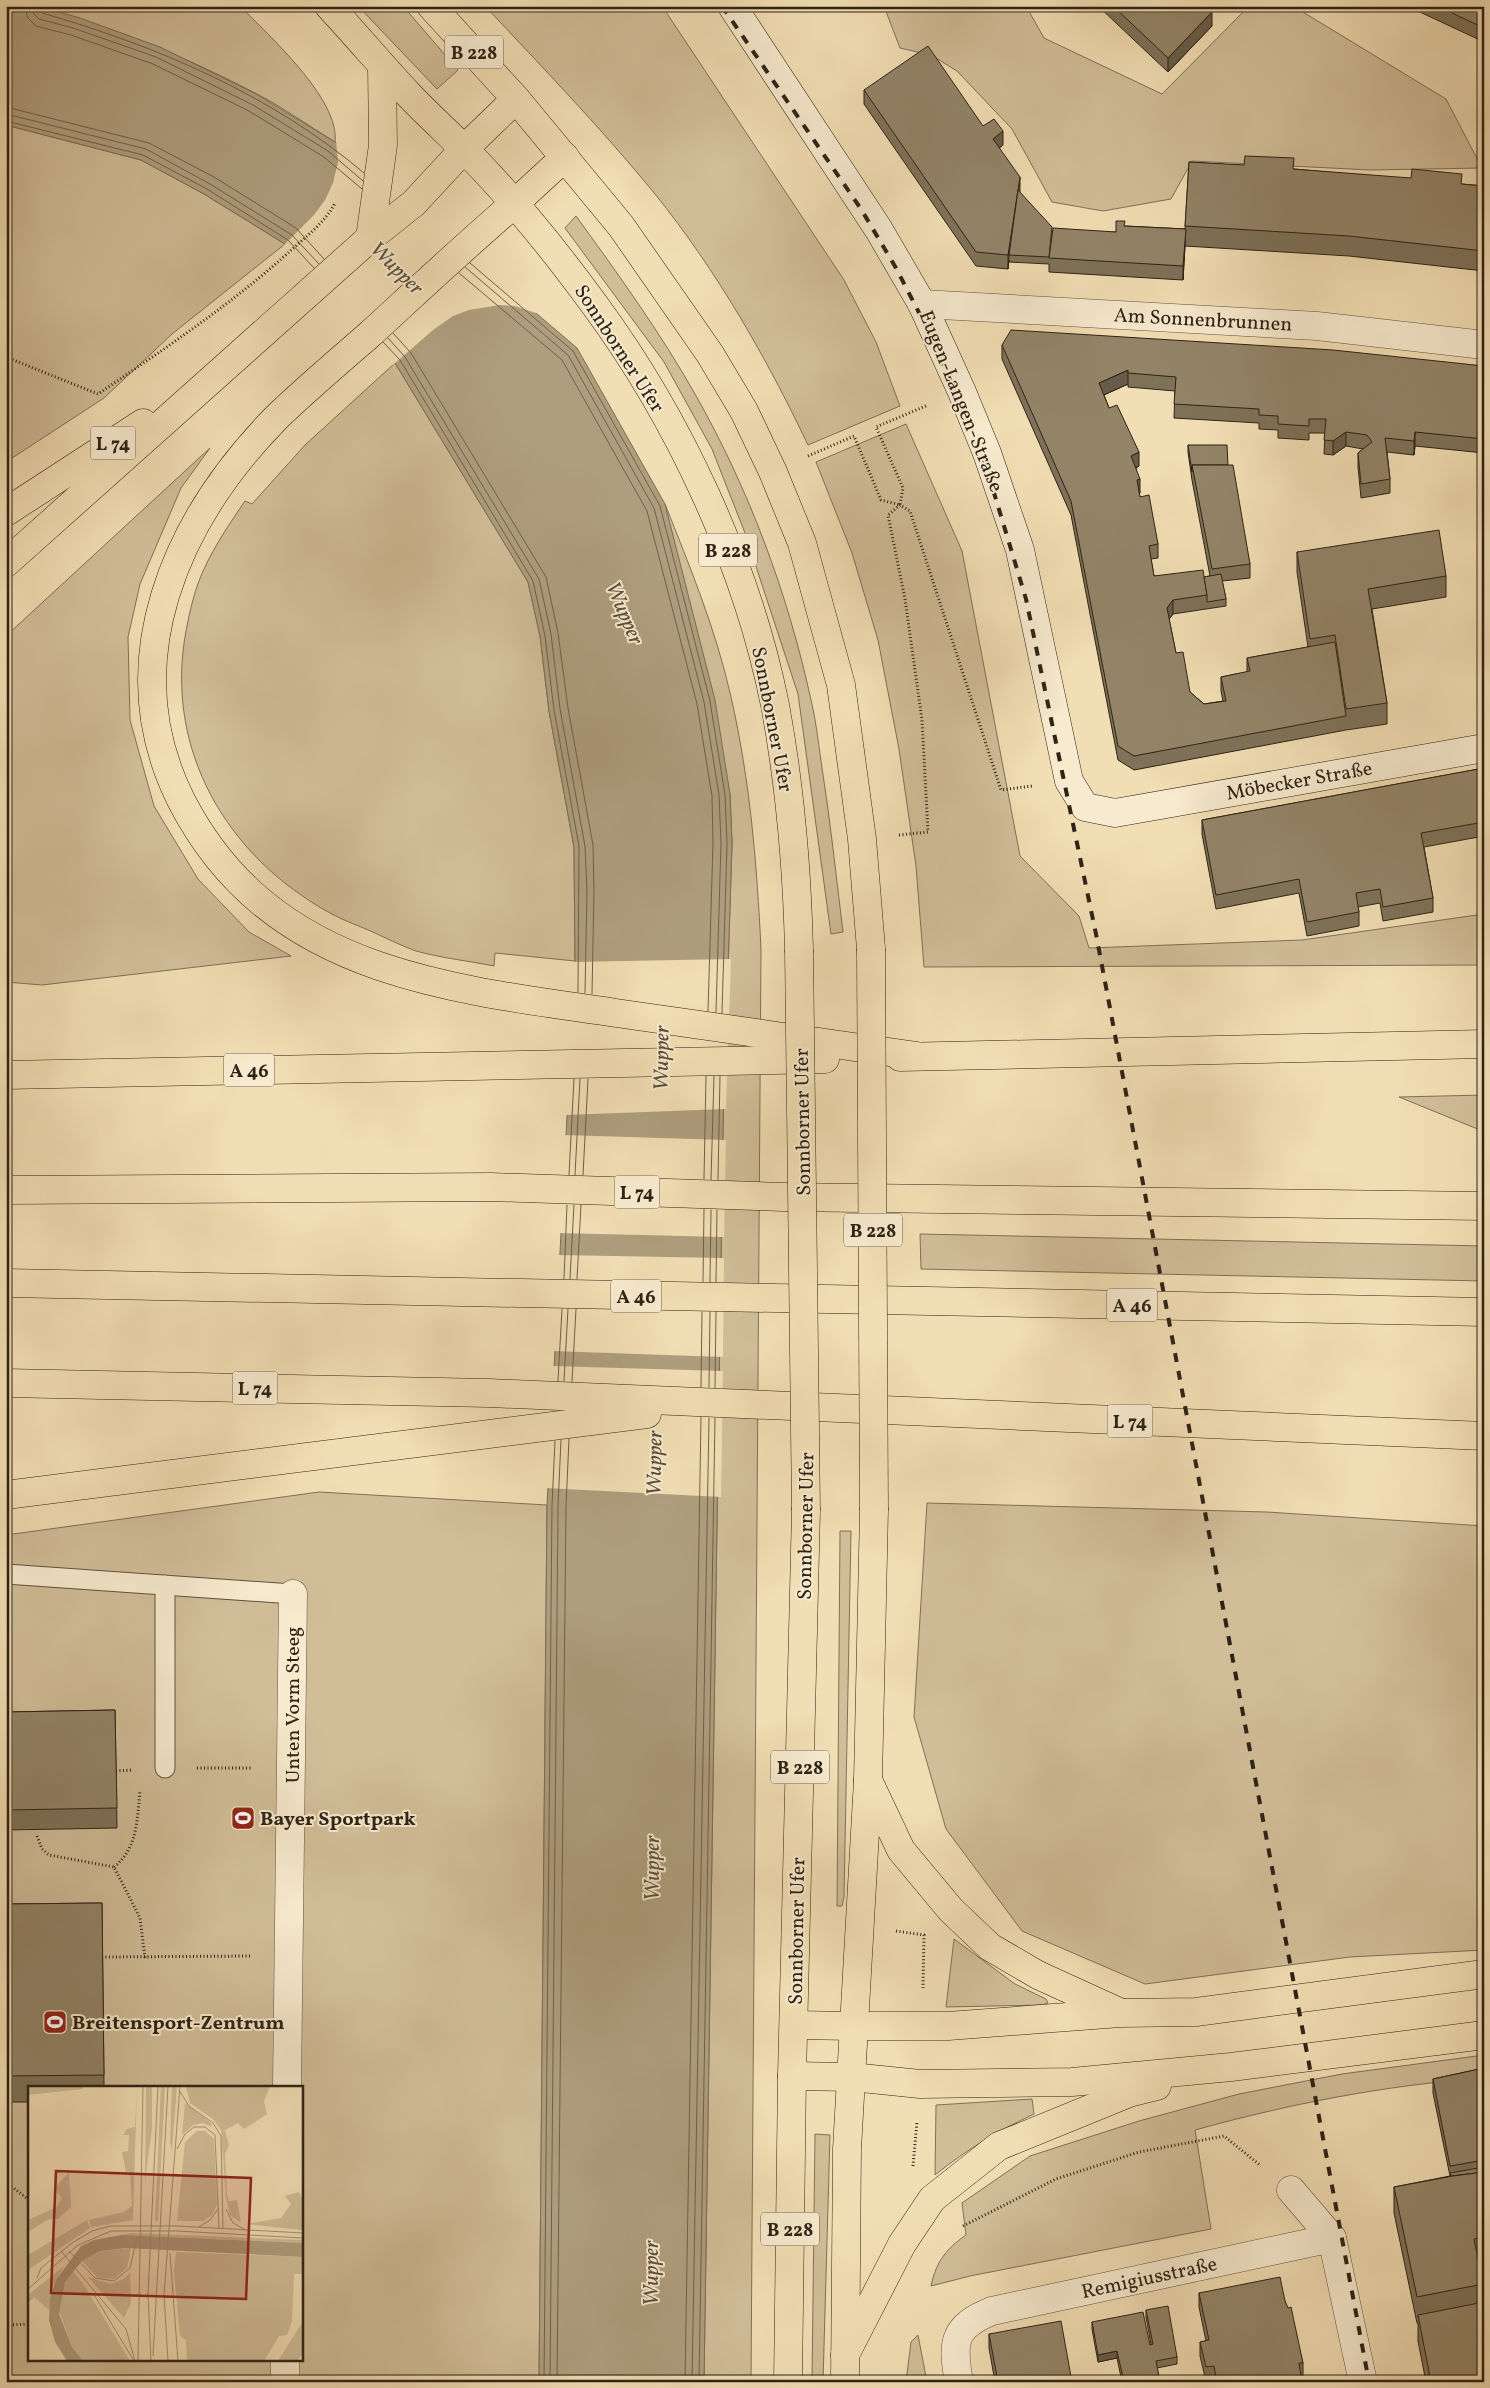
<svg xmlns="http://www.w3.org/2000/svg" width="1490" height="2388" font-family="Vollkorn,serif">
<rect width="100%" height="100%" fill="#f2deb4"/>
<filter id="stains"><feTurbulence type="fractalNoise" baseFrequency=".004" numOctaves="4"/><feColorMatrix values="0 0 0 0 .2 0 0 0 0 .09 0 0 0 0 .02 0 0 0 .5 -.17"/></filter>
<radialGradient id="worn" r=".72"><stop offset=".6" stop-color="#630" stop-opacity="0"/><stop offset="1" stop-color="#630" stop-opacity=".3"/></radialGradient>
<!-- green -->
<g fill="#d1be99" stroke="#7f7058" fill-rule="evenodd">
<path d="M35,6h205c28,29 100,93 95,136 -26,-16 -51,-34 -78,-48 -71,-37 -144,-67 -222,-88z"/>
<path d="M358,6h45l55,64 -21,19z"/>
<path d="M485,6h177l182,274 32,62 24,64 -92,39c-42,-88 -91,-174 -153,-251 -53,-65 -112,-126 -170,-188z"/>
<path d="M884,6h142l18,32 118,56 87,-88h44l153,93 36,69 -112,2 -178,-9 -21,38 -68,12 -51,-9 -40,-73 -55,-58 -26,-16 -31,-7z"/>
<path d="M6,125l135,35 63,34 81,50 -113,90 -68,64 -98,64z"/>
<path d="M576,216c42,58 84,116 119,178 54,95 93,200 116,306 5,20 7,41 10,61 9,57 15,114 22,171l-12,2 -33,-240 -53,-161 -33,-84 -48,-87 -99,-134z"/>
<path d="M395,363l133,219 12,54 9,75 25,136 1,114 -80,-8 -1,13c-25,-5 -53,-8 -78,-15 -14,-5 -28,-12 -41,-18 -15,-7 -31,-12 -45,-20 -104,-57 -166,-164 -144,-282 4,-21 9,-43 18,-62 11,-24 26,-46 41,-68l7,3 53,-59z"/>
<path d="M906,424l56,127 58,305 59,60 10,32 213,-8 182,-26v51l-560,2 -8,-101 -17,-117 -21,-109 -26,-87 -36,-91z"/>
<path d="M210,448l-29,40 -41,96 -12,53 2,83 24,86 44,73 51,53 42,24 -249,29 -36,-3v-346z"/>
<path d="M665,504c25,63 51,126 66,193 19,83 26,168 30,252l-10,1433h-47l19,-1254 9,-285 -2,-49z"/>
<path d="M1484,1095v35l-9,-2 -76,-31z"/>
<path d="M920,1234l564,12v35l-563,-12z"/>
<path d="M319,1492l228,13 -8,877h-533v-847zM29,2087h272v272h-272z"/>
<path d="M927,1503l340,9 217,14v424l-134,7 -205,27 -123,-53 -76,-102 -32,-112z"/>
<path d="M840,1531h11l-7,366 -2,9h-5z"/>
<path d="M954,1939l61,45 31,15 2,4 -7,2 -95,2z"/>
<path d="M1484,2055v23c-98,7 -195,26 -289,52l16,99 -241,47 -39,10c5,-24 15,-37 35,-51l-4,-32 68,-47 109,-35 100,-27 103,-20z"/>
<path d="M1032,2099l2,15c-38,18 -65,34 -99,61l1,-70z"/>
<path d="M815,2134l15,1 -7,247h-11z"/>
<path d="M918,2335l9,47h-21l5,-40z"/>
</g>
<!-- water -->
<path fill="#af9e7e" stroke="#7b6d54" d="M6,6h29l42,11 83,30 98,48 77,47 242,206 88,156 50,196 15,94 2,49 -9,285 -19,1254h-165l8,-877 28,-544 -1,-114 -25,-136 -9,-75 -12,-54 -133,-219 -110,-119 -81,-50 -63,-34 -135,-35z"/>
<!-- pier -->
<g fill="#f2deb4">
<path d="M336,140l206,175 -27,-9 -15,-1 -31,5 -16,6 -20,14 -40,35 -110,-119 31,-31 11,-15 8,-17 5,-21z"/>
<path d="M731,959l-5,150 -161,6 7,-153z"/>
<path d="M563,1135l163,5 -2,97 -166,-4z"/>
<path d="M557,1255l167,3 -1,99 -171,-6z"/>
<path d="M551,1366l172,5 -2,126 -176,-9z"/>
</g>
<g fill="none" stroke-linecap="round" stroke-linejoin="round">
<!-- shore -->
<g stroke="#6e604a" stroke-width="1">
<path d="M24,6l4,12 8,8 35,9 82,29 96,47 75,46 38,32"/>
<path d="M32,6l2,8 5,5 34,9 83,29 97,48 75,46 35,30"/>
<path d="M38,6l4,7c115,33 230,82 322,160"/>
<path d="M6,107l143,36 65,34 82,51 28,31"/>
<path d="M6,114l140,35 64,35 82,51 27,29"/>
<path d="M6,121l137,34 64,34 81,51 26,28"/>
<path d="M470,263l103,88 87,155 50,195 15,94 2,48 -5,170"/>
<path d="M465,267l103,88 86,153 50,194 15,93 2,48 -5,169"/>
<path d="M459,273l103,87 85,151 50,193 15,92 1,47 -5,168"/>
<path d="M393,333l18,20 135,224 12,56 10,75 25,137 1,46 -2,103"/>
<path d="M388,338l17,19 134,222 12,55 9,75 25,137 2,45 -2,102"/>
<path d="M383,342l17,18 133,221 12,55 9,74 25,136 -1,146"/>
<path d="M569,1175l5,-96"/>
<path d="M575,1175l5,-96"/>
<path d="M583,1175l5,-96"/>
<path d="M704,1179l2,-103"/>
<path d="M711,1180l3,-104"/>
<path d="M718,1180l2,-104"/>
<path d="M564,1279l3,-74"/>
<path d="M570,1279l4,-74"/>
<path d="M577,1279l4,-74"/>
<path d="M703,1282l1,-73"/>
<path d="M710,1282l1,-72"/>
<path d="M716,1282l1,-72"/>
<path d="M558,1381l4,-72"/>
<path d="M564,1381l4,-72"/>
<path d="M572,1382l4,-73"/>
<path d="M701,1387l1,-75"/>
<path d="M709,1387l1,-75"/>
<path d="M715,1388l1,-76"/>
<path d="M544,2382l8,-877 3,-64"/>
<path d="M550,2382l8,-876 3,-66"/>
<path d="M557,2382l9,-876 3,-67"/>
<path d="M685,2382l16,-965"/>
<path d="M692,2382l17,-964"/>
<path d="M699,2382l16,-964"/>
</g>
<!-- lane casing -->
<g stroke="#5e523e" stroke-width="21">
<g id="lane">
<path d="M6,1574l287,20"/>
<path d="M165,1768v-183"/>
</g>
</g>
<!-- street casing -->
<g stroke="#5e523e" stroke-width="29">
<g id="street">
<path d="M922,304l395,22 167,19"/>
<path d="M287,2087l6,-493"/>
<path d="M1291,2190l41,48 31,144"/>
<path d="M285,2359v23"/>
<path d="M959,2382c-7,-39 -7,-55 33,-71l340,-73"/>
</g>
</g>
<!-- secondary casing -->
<g stroke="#2d2316" stroke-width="29">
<path id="secondary" d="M732,6l147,224 43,74 40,88 25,61 33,97 49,231 16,26 30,6 369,-65"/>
</g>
<!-- primary casing -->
<g stroke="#2d2316" stroke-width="29">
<g id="primary">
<path d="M329,6c27,29 53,60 80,89 18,19 37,36 55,54 46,46 92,103 130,155 85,115 153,261 181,401 15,81 22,163 24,245"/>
<path d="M431,6l85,93 105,127 89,128 34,57 29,61 29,71 39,142 21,154 9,110"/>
<path d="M514,204l51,-47"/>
<path d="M370,238l13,-93 -1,-79"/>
<path d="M794,2025l60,1"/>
<path d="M792,2076l60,1"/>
<path d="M788,2382l4,-306 14,-566"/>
<path d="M845,2382l2,-233 21,-369 6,-270"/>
</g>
</g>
<!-- highway casing -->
<g stroke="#2d2316" stroke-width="29">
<g id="highway">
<path d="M514,204c-49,42 -97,87 -145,131 -31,27 -63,54 -93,83 -100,102 -164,244 -95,382 43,84 108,135 198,166 76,26 157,35 237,47 100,14 201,29 301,43"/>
<path d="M6,512l137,-89"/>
<path d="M6,563l364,-325 44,-35 50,-54 52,-50"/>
<path d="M900,1057l584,-13"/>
<path d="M6,1075l819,-16"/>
<path d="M6,1190l485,-3 292,10 701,9"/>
<path d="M6,1283l1478,29"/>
<path d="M6,1383l483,10 995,43"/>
<path d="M6,1495l641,-81"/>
<path d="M868,1780l33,70 50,60 39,37 48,28 81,37"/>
<path d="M854,2026h94l172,-13 76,-1 288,-38"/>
<path d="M852,2077l68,7 152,-2 159,-15 253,-32"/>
<path d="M845,2355l57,-111 30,-45 67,-53 130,-53 28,-7"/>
</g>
</g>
<!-- path -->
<g stroke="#2d2316" stroke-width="3" stroke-dasharray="1 2.5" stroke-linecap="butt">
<path d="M6,357l92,37c66,-45 131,-88 190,-141 16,-15 37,-30 47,-50"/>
<path d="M808,456l46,-20 27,64 19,5 3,-17 -27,-61 52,-22"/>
<path d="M899,835l29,-3 -6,-112 -17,-121 -17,-84 12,-10 10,6 91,279 31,-4"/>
<path d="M197,1768h56"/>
<path d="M116,1771l17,-1"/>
<path d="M37,1836l5,13 7,6 65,12 26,51 5,40"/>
<path d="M114,1867c24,-19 23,-48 26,-76"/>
<path d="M896,1931l28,4 -1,53"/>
<path d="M102,1957l149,-1"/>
<path d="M913,2166l4,-44"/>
<path d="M6,2182l23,18"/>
<path d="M963,2226l93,-47 83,-27 85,-16 37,30"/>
<path d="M6,2325l23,-1"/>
</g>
<!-- lane -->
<use href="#lane" stroke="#f7eace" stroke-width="19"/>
<!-- street -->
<use href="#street" stroke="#f7eace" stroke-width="28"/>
<!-- secondary -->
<use href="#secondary" stroke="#f7eace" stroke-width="28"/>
<!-- primary -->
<use href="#primary" stroke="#f2deb4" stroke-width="28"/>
<!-- highway -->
<use href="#highway" stroke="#f2deb4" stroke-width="28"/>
<!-- rail -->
<path stroke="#2d2316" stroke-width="4" stroke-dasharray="9 9" stroke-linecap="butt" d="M722,6l139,203 35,59 33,64 53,121 44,146 70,335 273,1448"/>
<!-- primary-bridge casing -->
<g stroke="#2d2316" stroke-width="29" stroke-linecap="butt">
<g id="primary-bridge">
<path d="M871,949l3,561"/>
<path d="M799,950l7,560"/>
</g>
</g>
<!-- primary-bridge -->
<use href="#primary-bridge" stroke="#f2deb4" stroke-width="28"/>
</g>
<!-- wall -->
<g fill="#7e7259" stroke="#2d2316">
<path d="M1098,6h108l6,20 -44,46z"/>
<path d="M1407,6h77v36z"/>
<path d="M864,90l119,36 20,19 -4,3 20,44 33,44 64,-4 9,-6 60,3 4,-67 105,7 190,17v85l-135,-15 -164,-10 -2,34 -134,-8v-8l-40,-2v-2l-1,9 -32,-3 -112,-162z"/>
<path d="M1002,345l482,21v87l-69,-7 -1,9 -27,-3 3,27v14l-29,5 -3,-31v-14l5,-4 -17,-3 -13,9 -9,-1 1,-21h-16v7l-31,-2v-8l-19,-1v-6l-85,-5 1,-27 -47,-4v-3l-24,11 5,13 30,58 -3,2 4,25h-1l1,4 18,47v14l-7,1 3,17 50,1 6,-1 -18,-96 -4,-28v-7l40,20 22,99v14l-28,3 4,18v7l-53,8 -4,5 7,34 14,39 14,12 19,-3 -2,-10v-14l26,-5v-14l61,-11 -11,-75v-20l149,24v21l-74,12 15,94v21l-41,6 -212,40 -16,-10 -47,-245 -69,-156z"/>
<path d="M1484,768v68l-60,11 9,51v14l-50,9 -3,-18 -22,4 1,5v14l-52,10 -8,-43 -83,16 -14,-75v-14z"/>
<path d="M115,1710l2,118 -111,2v-118z"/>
<path d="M102,1903l2,184h-75v15h-23v-198z"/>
<path d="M1484,2068v195l-5,1 4,20 1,98h-58l-8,-41v-18h-1l-23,-110v-26l56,-11 -17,-83v-14z"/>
<path d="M1199,2293l86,8 18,62v14h-2l1,5h-87l-1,-2 -8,1 -6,-25v-14l6,-1 -7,-34z"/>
<path d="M1146,2310l31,47v7l-20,4 3,14h-38l-5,-24 -19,4 -6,-33v-7l58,23 1,-1 -5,-27z"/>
<path d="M989,2334l83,48h-77l-6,-34z"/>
</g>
<!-- shaded-wall -->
<g fill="#675c49" stroke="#2d2316">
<path d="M1212,12v14l-44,46v-14z"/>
<path d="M1003,131v14l-10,8v-14z"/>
<path d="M1020,177v14l-10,64h-1l-1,14v-14z"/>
<path d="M1185,238v8l-2,34v-14z"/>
<path d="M1128,370v14l-29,13v-14z"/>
<path d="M1346,432v14l-13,9v-14z"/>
<path d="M1415,432v14l-1,9v-14z"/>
<path d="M1139,452v14l-8,4v-14z"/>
<path d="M1140,479v14l-3,1v-14z"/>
<path d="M1173,600v14l-6,8v-14z"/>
<path d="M1484,2204v26l-3,-23z"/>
<path d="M1117,2351v7l-19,4v-7z"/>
</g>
<!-- building -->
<g fill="#938468" stroke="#2d2316">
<path d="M1113,6h93l6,6 -44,46z"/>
<path d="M1437,6h47v22z"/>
<path d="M928,46l55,80 11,-7 9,12 -10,8 27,38 -12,78 -32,-3 -112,-162z"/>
<path d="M1245,156l49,2 -1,11 118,9 1,-9 50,5 -1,10 23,2v65l-135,-15 -164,-10 4,-64 55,3z"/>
<path d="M1018,190l34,37 -3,30 -40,-2z"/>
<path d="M1116,221h9l-1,5 62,3 -3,37 -134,-8 4,-30 63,4z"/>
<path d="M1011,330l322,20 151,16v73l-69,-7 -1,9 -29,-3 5,41 -29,5 -3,-31 14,-11 -5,-7 -21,-3 -13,9 -9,-1 2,-21h-17v7l-31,-2v-8l-19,-1v-6l-85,-5 2,-27 -48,-4v-3l-29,13 10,25 8,-3 22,47 -8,4 9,23 -3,1 3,17 9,-2 9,49 -9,2 5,30 49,-6 4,25 -34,5 -6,8 9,45 7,-1 7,40 14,12 22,-3 -5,-24 29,-6 -3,-13 88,-16 11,74 -212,40 -16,-10 -47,-245 -69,-156z"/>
<path d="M1188,445h39l1,20h-36v7z"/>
<path d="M1192,465h41l17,99 -38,5z"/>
<path d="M1439,530l7,46 -78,13 19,114 -41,6 -11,-74 -25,4 -13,-87z"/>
<path d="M1221,574l5,25 -19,3v-7l-3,-18z"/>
<path d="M1484,768v54l-63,11 12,65 -50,9 -3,-18 -24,4 3,19 -52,10 -8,-43 -83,16 -14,-75z"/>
<path d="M115,1710l2,98 -111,2v-98z"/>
<path d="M102,1903l2,172 -98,1v-172z"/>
<path d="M1484,2068v92l-34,6 -17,-87z"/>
<path d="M1484,2167v5l-33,4 -1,-3z"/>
<path d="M1484,2172v32l-3,3 3,16v14l-10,2 9,45 -66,13 -23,-110 59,-11z"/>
<path d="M1280,2277l5,24 3,7 3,-1 12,56h-4l3,19h-85l-3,-16 -8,1 -6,-25 9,-2 -10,-47z"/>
<path d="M1484,2302v80h-53l-13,-67z"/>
<path d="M1168,2306l9,51 -21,4 4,21h-36l-7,-31 -19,4 -6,-33 51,-10 7,33 3,-1 -7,-34z"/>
<path d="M1061,2321l11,61h-74l-9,-48z"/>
</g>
<!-- icons -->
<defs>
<g id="stadium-square" transform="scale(1.25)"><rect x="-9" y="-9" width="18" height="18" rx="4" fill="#8f2418" stroke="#f7eace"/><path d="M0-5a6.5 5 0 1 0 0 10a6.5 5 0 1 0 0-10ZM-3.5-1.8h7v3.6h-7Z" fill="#fff"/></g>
</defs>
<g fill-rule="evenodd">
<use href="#stadium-square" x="243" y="1818"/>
<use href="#stadium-square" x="55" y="2022"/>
</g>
<g text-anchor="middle" stroke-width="4" stroke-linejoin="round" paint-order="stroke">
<!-- shield labels -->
<g fill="#f7eace" stroke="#6a5f4d" stroke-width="1">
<rect x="445" y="35.5" width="58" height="33" rx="4"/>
<rect x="90.5" y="426.5" width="45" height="33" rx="4"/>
<rect x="699" y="533.5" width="58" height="33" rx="4"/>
<rect x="224" y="1053.5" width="50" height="33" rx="4"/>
<rect x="614.5" y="1175.5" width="45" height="33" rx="4"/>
<rect x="844" y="1213.5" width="58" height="33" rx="4"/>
<rect x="611" y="1279.5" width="50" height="33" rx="4"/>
<rect x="1107" y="1288.5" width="50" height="33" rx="4"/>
<rect x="232.5" y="1371.5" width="45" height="33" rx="4"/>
<rect x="1107.5" y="1404.5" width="45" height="33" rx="4"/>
<rect x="771" y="1750.5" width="58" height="33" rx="4"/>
<rect x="761" y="2212.5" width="58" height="33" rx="4"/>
</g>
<g font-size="19" font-weight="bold" fill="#2d2316">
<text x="474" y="59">B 228</text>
<text x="113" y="450">L 74</text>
<text x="728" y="557">B 228</text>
<text x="249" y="1077">A 46</text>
<text x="637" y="1199">L 74</text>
<text x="873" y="1237">B 228</text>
<text x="636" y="1303">A 46</text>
<text x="1132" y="1312">A 46</text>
<text x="255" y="1395">L 74</text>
<text x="1130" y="1428">L 74</text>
<text x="800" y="1774">B 228</text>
<text x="790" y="2236">B 228</text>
</g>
<!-- street labels -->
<g font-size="20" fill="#2d2316" stroke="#f7eace">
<text transform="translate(1203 319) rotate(3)" y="7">Am Sonnenbrunnen</text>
<text transform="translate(620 348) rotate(57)" y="7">Sonnborner Ufer</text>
<text transform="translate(962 401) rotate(68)" y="7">Eugen-Langen-Straße</text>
<text transform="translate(773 719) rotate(79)" y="7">Sonnborner Ufer</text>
<text transform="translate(1299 780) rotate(-10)" y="7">Möbecker Straße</text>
<text transform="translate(802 1122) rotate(-91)" y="7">Sonnborner Ufer</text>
<text transform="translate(805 1526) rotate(-89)" y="7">Sonnborner Ufer</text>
<text transform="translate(292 1705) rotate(-90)" y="7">Unten Vorm Steeg</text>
<text transform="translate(796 1931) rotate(-89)" y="7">Sonnborner Ufer</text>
<text transform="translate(1149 2277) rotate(-12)" y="7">Remigiusstraße</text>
</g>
<!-- poi labels -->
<g font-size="20" font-weight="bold" fill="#2d2316" stroke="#f7eace" text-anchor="start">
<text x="260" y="1825">Bayer Sportpark</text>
<text x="72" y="2029">Breitensport-Zentrum</text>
</g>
<!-- water labels -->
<g font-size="21" font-style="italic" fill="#5a4e3a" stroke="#f7eace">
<text transform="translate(397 268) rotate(45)" y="7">Wupper</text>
<text transform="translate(625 613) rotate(67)" y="7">Wupper</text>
<text transform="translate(661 1058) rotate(-89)" y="7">Wupper</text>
<text transform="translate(654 1463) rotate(-89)" y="7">Wupper</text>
<text transform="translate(652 1868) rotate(-90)" y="7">Wupper</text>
<text transform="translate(651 2273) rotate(-90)" y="7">Wupper</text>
</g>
</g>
<!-- overview -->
<g transform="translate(28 2086)">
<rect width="275" height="275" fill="#f2deb4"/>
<path d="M0,0h55v3l-55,6zM109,0l-4,134 -42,7 -2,-7 35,-8 8,-6 -2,-33 -4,-1 -4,-20 6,-1 1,-16h-6l4,-6 8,-2zM118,0h6v42l-7,54zM133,0h4l-7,135h-3zM144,0h5l-5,64 -2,-8zM158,0h84l-6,15 3,13 -23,15 -6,-6 -13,7 4,15 -4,9 2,41 2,6 8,-1 4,23 -11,-8 -4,-18 -5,-67 -8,-11 -23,-16zM157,17l26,20 1,4 -9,-4 -10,2 -11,10zM169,45h8l9,8 3,66 -5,10 -9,6h-26l8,-79zM41,86l2,35 -13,12h-9l-21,13v-12l29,-13 5,-9 -8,-9zM271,106l4,8v30l-58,-6 36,-6 10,-14 -6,-8zM59,134l3,8 -62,42v-15zM103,147l172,7v3l-181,-8 -28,5zM103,162l-4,20 -13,11 -16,-1 -16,-17 18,-10zM148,166l127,5v17h-9l-2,47 -5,14 -8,1 -15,25h-77l-1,-21 -6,-4 -6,-65zM36,180l-11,20 -4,24 -15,-13 -6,6v-8zM44,184l12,15 46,76h-47l-11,-14 -14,-39 7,-26zM102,186l1,31 -7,15 -36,-41 23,7 13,-5zM275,235v32l-6,8h-19z" fill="#d1be99"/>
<path d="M94,149l181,8v14l-177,-9 -26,3 -18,10 -17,21 -6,32 13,33 11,14h-16l-12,-19 -6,-22 1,-21 6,-19 25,-34 13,-6z" fill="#af9e7e"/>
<path fill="none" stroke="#a39375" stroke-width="1" d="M151,4l10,16 24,17 8,13 2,93M149,63l8,-15 9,-7h11l10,8 4,94M198,123l7,14 13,7M171,141l11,-7 8,-11M33,165l65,78 9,32M41,165l26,27 19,3 16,-13 7,-31M142,167l8,108M9,192l4,-10 31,-25 20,-12 18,-5h67l126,7M0,203l50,-44 33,-14h66l126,7M65,207l41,68M125,270l15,-270M110,275l5,-275M123,275l-3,-67 10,-208M140,275l-4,-66 16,-209"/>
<path fill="#8f2418" fill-opacity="0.15" stroke="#8f2418" stroke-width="2.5" d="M28,85l195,7 -5,121 -195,-6z"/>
<rect width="275" height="275" fill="none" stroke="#2d2316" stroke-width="2.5"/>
</g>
<!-- margin -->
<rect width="1490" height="2388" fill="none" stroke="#f2deb4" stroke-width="25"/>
<rect x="8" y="8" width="1475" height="2373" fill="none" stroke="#2d2316" stroke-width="2.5"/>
<rect x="12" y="12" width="1465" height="2363" fill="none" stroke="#2d2316"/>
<rect width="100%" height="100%" filter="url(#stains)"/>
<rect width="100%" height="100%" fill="url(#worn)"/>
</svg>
